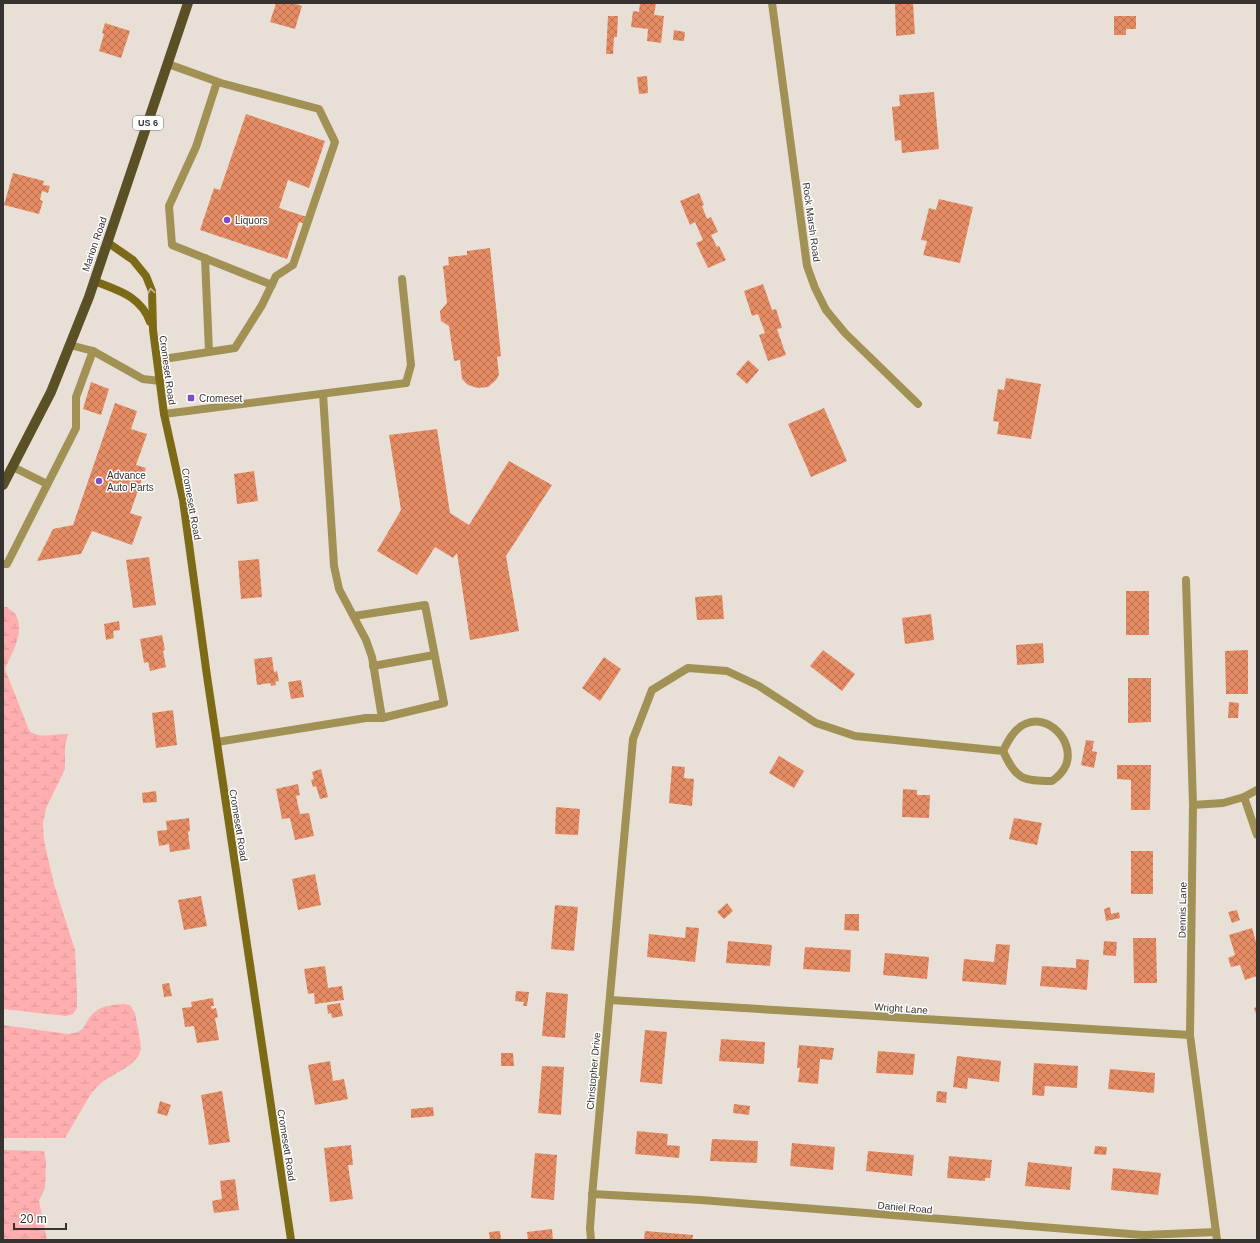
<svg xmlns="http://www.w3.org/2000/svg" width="1260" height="1243" font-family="Helvetica,sans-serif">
<defs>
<pattern id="wetland-marsh" width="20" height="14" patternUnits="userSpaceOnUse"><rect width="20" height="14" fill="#ffaeaf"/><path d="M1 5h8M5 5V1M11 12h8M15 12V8" fill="none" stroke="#db9697"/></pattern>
<pattern id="building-cross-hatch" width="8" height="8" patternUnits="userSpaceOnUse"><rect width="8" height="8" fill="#e68c65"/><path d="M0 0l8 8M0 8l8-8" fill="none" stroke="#bb7354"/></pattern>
</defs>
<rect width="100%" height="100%" fill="#e8e0d7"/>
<!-- wetland -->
<g fill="url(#wetland-marsh)">
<path d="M3,607h4c2,2 7,5 9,8 9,19 -4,37 -11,54l24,61c9,10 26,3 39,4l-3,12v23l-19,39 -3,15 1,18 10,43 21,66 2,42v16l-4,6 -7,2 -63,-7z"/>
<path d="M124,1004l6,1 5,8 5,27 1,9 -3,8 -8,8 -28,17 -10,10 -27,46h-62v-113l65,9c22,-2 14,-13 28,-23 8,-6 18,-6 28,-7z"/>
<path d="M3,1150l41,1 2,10 -1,27 -6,13 8,39h-44z"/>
</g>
<!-- building -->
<g fill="url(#building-cross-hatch)">
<path d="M276,3h17l9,3 -7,23 -25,-7z"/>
<path d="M640,3h16l-2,12 10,1 -3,27 -14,-2 1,-12 -17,-2 2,-16 6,1z"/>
<path d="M895,3h18l2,31 -19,2z"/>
<path d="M608,16h10l-1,21h-3l-1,17h-7z"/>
<path d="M1114,16h22v13h-10v6h-12z"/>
<path d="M105,23l25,8 -9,27 -22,-7 5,-17 -2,-1z"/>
<path d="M674,30l11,2 -1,9 -11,-1z"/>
<path d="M647,76l1,17 -9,1 -2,-17z"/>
<path d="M934,92l5,57 -37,4 -1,-13 -6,1 -3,-34 8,-1 -1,-11z"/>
<path d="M246,114l79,27 -16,47 -21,-8 -9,28 28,9 -2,7 -6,-2 -12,37 -87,-29 14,-42 6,2z"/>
<path d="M13,173l31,8 -1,4 7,1 -2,7 -6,-2 -2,9 3,1 -4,13 -35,-9z"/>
<path d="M699,193l5,12 -2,1 5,13 4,-2 7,15 -7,3 6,12 2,-1 7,14 -18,8 -12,-25 7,-3 -8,-18 -5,3 -10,-24z"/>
<path d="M939,199l34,8 -13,56 -37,-8 4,-14 -6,-1 8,-32 7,2z"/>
<path d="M490,248l11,108 -4,1 2,18 -3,5 -8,7 -10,1 -10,-3 -6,-6 -2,-19 -6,1 -5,-35 -8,-5 -1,-10 7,-8 -4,-37 6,-1 -1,-8 19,-2v-4z"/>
<path d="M763,284l9,26 4,-1 6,19 -5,1 9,26 -18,6 -9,-26 6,-2 -7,-19 -6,2 -8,-25z"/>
<path d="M748,360l11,10 -12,14 -11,-10z"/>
<path d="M1006,378l35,6 -10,55 -34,-5 2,-12 -6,-1 5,-32 6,1z"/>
<path d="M91,382l18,7 -8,26 -18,-6z"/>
<path d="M115,403l22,8 -6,18 16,5 -11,31 10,3 -16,45 12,4 -10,28 -40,-14 -11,23 -44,7 16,-32 20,-4z"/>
<path d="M824,408l23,53 -36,16 -23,-53z"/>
<path d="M437,429l13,84 19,12 40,-64 43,24 -46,71 13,75 -49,9 -13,-87 -4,5 -18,-11 -18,28 -40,-24 24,-41 -12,-75z"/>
<path d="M254,471l4,30 -21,3 -3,-30z"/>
<path d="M149,557l7,48 -23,3 -7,-48z"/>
<path d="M259,559l3,38 -21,2 -3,-38z"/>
<rect x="1126" y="591" width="23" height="44"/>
<path d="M722,595l2,24 -27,1 -2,-23z"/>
<path d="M931,614l3,26 -29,4 -3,-26z"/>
<path d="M119,621l1,9 -7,1 1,7 -8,2 -2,-16z"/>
<path d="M162,635l3,15 -2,1 3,16 -16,4 -2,-9 -4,1 -4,-24z"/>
<path d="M1043,643l1,20 -27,2 -1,-20z"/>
<path d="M823,650l32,24 -13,17 -32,-25z"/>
<path d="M1248,650v44h-22l-1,-43z"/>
<path d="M272,657l2,15 3,-1 2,10 -4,1 1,3 -5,1 -1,-3 -13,2 -3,-26z"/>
<path d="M604,657l17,12 -21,32 -18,-13z"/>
<path d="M1128,678h23v44l-23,1z"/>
<path d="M301,680l3,17 -13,2 -3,-17z"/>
<path d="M1229,702l10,1 -1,15h-10z"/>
<path d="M173,710l4,35 -21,3 -4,-35z"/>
<path d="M1086,740l8,1 -2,10 5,1 -3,16 -13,-3z"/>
<path d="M779,756l25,15 -10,17 -25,-15z"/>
<path d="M1117,765h34l-1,45h-19v-30l-14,-1z"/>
<path d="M672,766l13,1 -1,11 10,1 -2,27 -23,-3z"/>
<path d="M321,769l7,28 -8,2 -4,-13 -3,1 -2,-7 3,-1 -2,-7z"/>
<path d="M298,784l2,11 -4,1 4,18 9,-1 5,23 -19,4 -5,-22 -8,1 -6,-30z"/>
<path d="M903,789l14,1v5h13l-1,23 -27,-1z"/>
<path d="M156,791l1,11 -14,1 -1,-10z"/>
<path d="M556,807l24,2 -2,26 -23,-1z"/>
<path d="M189,818l1,13 -2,1 2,17 -20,3 -1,-8 -10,2 -2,-15 10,-1 -1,-9z"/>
<path d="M1014,818l28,5 -5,22 -28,-6z"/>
<rect x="1131" y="851" width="22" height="43"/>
<path d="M315,874l6,31 -23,5 -6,-31z"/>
<path d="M201,896l6,30 -23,4 -6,-30z"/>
<path d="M727,903l6,8 -9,8 -7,-7z"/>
<path d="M555,905l23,2 -4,44 -23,-2z"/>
<path d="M1110,907l1,7 8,-2 1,6 -14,3 -2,-12z"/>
<path d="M1237,910l3,10 -8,3 -4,-11z"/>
<path d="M845,914h14v17l-15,-1z"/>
<path d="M686,927l13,1 -4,34 -48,-5 2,-23 36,4z"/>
<path d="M1252,928l5,17v31l-12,4 -5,-15 -9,2 -3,-9 7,-3 -6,-20z"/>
<path d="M1133,938h23l1,45h-23z"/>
<path d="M728,941l44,4 -2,21 -44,-3z"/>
<path d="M1104,941l13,1 -1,14 -13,-1z"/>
<path d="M996,944l14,1 -4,40 -44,-4 2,-22 30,3z"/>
<path d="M805,947l46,3 -1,22 -47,-3z"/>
<path d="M885,953l44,4 -2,22 -44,-4z"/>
<path d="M1076,959l13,1 -2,30 -47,-4 2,-20 34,2z"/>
<path d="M325,966l3,22 14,-2 2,14 -29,4 -1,-11 -6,1 -4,-25z"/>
<path d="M169,983l3,13 -8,1 -2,-13z"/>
<path d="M516,991l13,1 -2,14h-4l1,-4 -9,-1z"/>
<path d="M546,992l22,2 -3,44 -23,-2z"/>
<path d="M213,998l1,8h-3l1,3 4,-1 2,9 -3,1 4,22 -22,3 -3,-17 -9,1 -3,-19 10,-1 -1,-5z"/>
<path d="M340,1003l3,13 -11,2 -1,-5 -3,1 -1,-9z"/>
<path d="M1257,1007v10l-3,-9z"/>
<path d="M645,1030l22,2 -5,52 -22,-2z"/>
<path d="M721,1039l44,3 -1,22 -45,-3z"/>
<path d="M799,1045l35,3 -2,12 -12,-1 -2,25 -20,-2 2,-14h-3z"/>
<path d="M878,1051l37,3 -2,21 -37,-2z"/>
<path d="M501,1053h12l1,13h-13z"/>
<path d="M957,1056l44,5 -2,21 -31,-4 -1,11 -14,-2z"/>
<path d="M330,1061l3,20 11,-2 4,20 -33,6 -7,-40z"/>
<path d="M1034,1063l44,3 -1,22 -32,-2 -1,10 -12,-1z"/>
<path d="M542,1066l22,1 -3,48 -23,-2z"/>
<path d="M1110,1069l45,4 -1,20 -46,-4z"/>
<path d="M222,1091l8,51 -21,3 -8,-50z"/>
<path d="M937,1091l10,1 -1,11 -10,-1z"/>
<path d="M160,1101l11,4 -4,11 -10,-3z"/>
<path d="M734,1104l16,2 -1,9 -16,-2z"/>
<path d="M433,1107l1,9 -23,2v-9z"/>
<path d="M637,1131l31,3 -1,11 13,1 -1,12 -44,-4z"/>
<path d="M712,1139l46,2 -1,22 -47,-2z"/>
<path d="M792,1143l43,4 -2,23 -43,-4z"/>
<path d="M351,1145l2,20h-5l5,34 -23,3 -6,-54z"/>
<path d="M1095,1146l12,1 -1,8 -12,-1z"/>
<path d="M868,1151l46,4 -2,21 -46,-5z"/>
<path d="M535,1153l22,2 -3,45 -23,-2z"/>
<path d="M949,1156l43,4 -2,18h-5v3l-38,-3z"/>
<path d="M1028,1162l44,5 -2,23 -45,-4z"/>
<path d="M1113,1168l48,5 -3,22 -47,-5z"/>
<path d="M235,1179l4,31 -25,3 -2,-12 10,-2 -2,-18z"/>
<path d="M552,1229l1,11h-25l-1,-8z"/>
<path d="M500,1231l1,9h-11l-1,-8z"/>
<path d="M645,1231l48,4 -1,5h-48z"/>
</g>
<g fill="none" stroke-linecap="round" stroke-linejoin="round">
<!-- lane -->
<g stroke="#a19155" stroke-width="8">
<path d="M217,82l-21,65 -27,59 3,39 100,40"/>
<path d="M205,258l4,94"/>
<path d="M402,279l9,86 -5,18"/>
<path d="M93,351l50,28 17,2"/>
<path d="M157,360l78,-12 27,-43 14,-29 17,-11 42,-123 -16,-33 -98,-26 -53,-19"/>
<path d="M323,394l11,172 5,23 27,51 6,17 10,61 62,-15 -19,-98 -71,11"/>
<path d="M13,467l34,17"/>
<path d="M3,564h4l69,-136v-31l17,-46 -23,-6"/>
<path d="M373,666l61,-11"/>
</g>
<!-- street -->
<g stroke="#a19155" stroke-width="8">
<path d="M772,3l35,263 8,22 11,22 19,23 73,71"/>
<path d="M164,414l242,-31"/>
<path d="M1186,580l7,225 -3,230 27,205"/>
<path d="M217,742l149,-24h16"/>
<path d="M1244,797l13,-7"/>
<path d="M1193,805l30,-2 21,-6 13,38"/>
<path d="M610,1000l580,35"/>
<path d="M592,1194l109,6 442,35 73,-3"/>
<path d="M591,1240l-1,-12 3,-43 40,-446 19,-49 36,-22 39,3 32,15 57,37 39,13 148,15c13,28 19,30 49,30 6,-4 11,-9 14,-16 9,-24 -18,-52 -41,-41 -11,5 -17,17 -22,27"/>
</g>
<!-- secondary -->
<g stroke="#7d6a17" stroke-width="8">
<path d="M107,242l26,18 13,16 6,15 1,39 11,84 19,86 24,176 84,564"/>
<path d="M94,281c23,9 47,15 56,41"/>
</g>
<!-- primary -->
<path stroke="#5b5025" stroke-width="10" d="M3,485l48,-93 38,-95 99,-294"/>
</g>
<!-- one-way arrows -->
<defs><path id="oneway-chevron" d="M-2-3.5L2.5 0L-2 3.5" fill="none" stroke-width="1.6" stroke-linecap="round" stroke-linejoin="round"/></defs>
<use stroke="#c4bc97" href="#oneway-chevron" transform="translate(151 291) rotate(-101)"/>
<!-- markers -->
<g fill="#814bc2" stroke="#fff" stroke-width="1.5">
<circle cx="227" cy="220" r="4"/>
<rect x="187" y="394" width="8" height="8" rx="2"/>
<circle cx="99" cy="481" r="4"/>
</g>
<g text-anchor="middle" stroke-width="3" stroke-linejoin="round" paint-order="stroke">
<!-- shield labels -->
<rect fill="#fff" stroke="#72706d" stroke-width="1" x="133" y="116" width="30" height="14" rx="3"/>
<g font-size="9" font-weight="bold" fill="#36322f">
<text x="148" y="126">US 6</text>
</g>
<!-- poi labels -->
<g font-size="10" fill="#36322f" stroke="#fff" text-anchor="start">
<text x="235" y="224">Liquors</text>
<text x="199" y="402">Cromeset</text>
<text x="107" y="479">Advance<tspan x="107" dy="12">Auto Parts</tspan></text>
</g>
<!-- street labels -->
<g font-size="10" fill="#36322f" stroke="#fff">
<text transform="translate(812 222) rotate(82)" y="4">Rock Marsh Road</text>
<text transform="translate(94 244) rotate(-71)" y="4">Marion Road</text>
<text transform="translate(168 370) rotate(82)" y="4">Cromeset Road</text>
<text transform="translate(192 504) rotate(80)" y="4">Cromesett Road</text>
<text transform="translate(239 825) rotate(81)" y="4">Cromesett Road</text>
<text transform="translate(1182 910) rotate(-89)" y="4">Dennis Lane</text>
<text transform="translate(901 1008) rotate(4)" y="4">Wright Lane</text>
<text transform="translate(593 1071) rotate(-85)" y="4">Christopher Drive</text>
<text transform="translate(287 1145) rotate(81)" y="4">Cromesett Road</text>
<text transform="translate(905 1207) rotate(5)" y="4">Daniel Road</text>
</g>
</g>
<!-- border -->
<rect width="1260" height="1243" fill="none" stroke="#36322f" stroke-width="8"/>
<!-- scale -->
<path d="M14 1223v6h52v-6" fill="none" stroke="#36322f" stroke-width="2"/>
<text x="20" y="1223" font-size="12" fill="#36322f" stroke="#ffffff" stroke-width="3" paint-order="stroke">20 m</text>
</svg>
